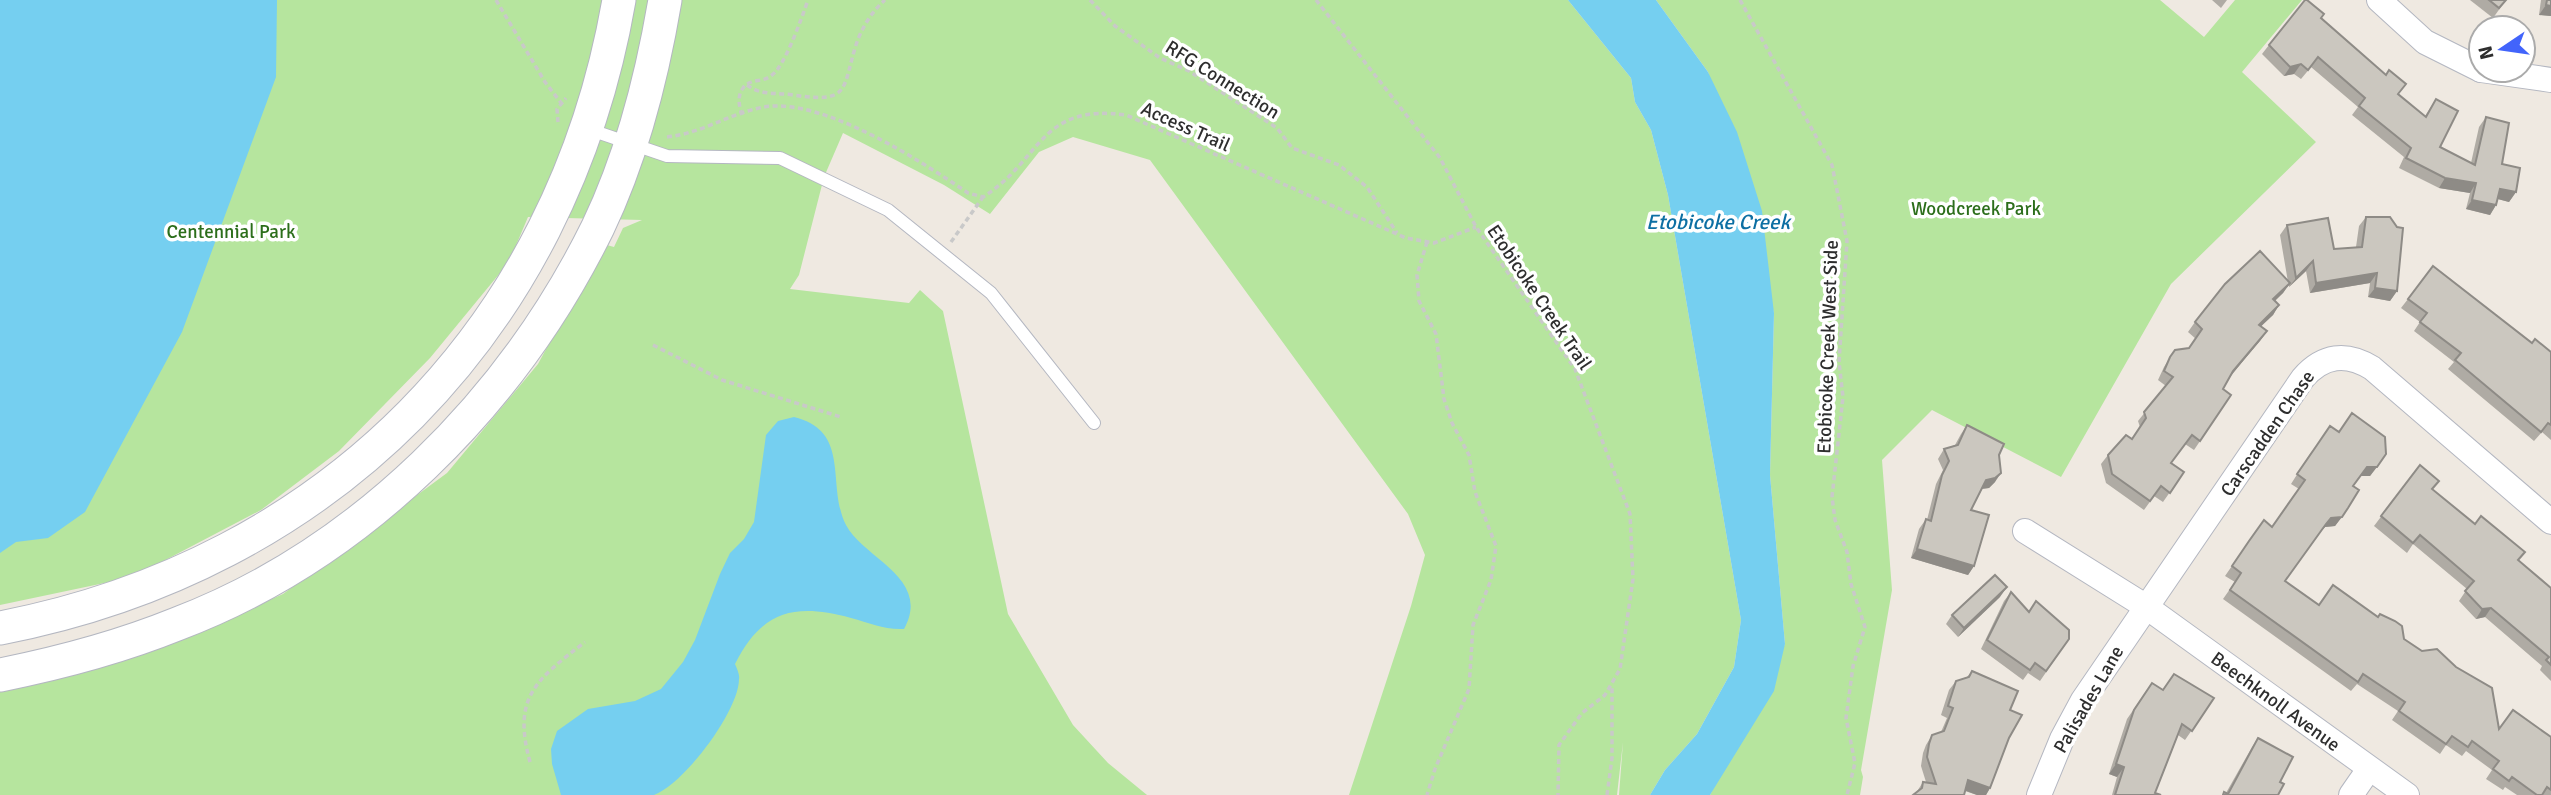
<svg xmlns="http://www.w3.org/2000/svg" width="2551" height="795" font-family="Signika,sans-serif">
<rect width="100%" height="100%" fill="#efe9e1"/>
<!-- green -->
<g fill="#b6e59e">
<path d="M0,0h1568l63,78 4,24 16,28 17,65 73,425 -7,47 -37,67 -32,36 -15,25h-31l4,-53 -6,53h-268l62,-189 14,-51 -17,-41 -258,-354 -77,-23 -34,15 -49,62 -46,-29 -101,-52 -19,44 -25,98 -9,14 119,14 11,-13 23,21 65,303 65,111 35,38 39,32h-1147v-107l171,-45 112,-49 164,-121 91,-109 65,-120 11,3 9,-19 19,-8 -114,-3 -19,45 -79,96 -91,93 -78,59 -128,67 -133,28z"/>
<path d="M1656,0h504l44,37 31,-37h67l-60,72 74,70 -145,142 -110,193 -129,-67 -50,50 10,130 -31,180 2,7 -3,18h-150l75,-151 -15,-169 4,-162 -66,-241z"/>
</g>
<!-- water -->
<g fill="#75cff0">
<path d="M0,0h277l-1,77 -94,255 -97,180 -37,26 -32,4 -16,11z"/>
<path d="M1568,0h88l52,72 29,60 25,79 12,102 -4,162 15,169 -11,47 -64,104h-60l15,-25 32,-36 37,-67 7,-47 -73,-425 -17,-65 -16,-28 -4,-24z"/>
<path d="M794,417c58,14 32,69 52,108 18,34 86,53 58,104 -20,1 -34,-6 -53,-11 -56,-15 -89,-8 -116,46 2,5 5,11 4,15 0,32 -55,105 -85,116 -16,0 -73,0 -93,0l-9,-31 -1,-15 6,-18 31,-22 47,-8 26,-12 22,-27 12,-22 25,-66 10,-21 14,-14 10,-17 12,-87 12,-14z"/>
</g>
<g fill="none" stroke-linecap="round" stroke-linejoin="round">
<!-- lane casing -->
<g stroke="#b4b7c1" stroke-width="14">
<path id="lane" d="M588,129l79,27 113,2 108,52 103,83 103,130"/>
</g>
<!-- street casing -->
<g stroke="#b4b7c1" stroke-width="26">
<g id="street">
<path d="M2379,0l46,42 56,28"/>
<path d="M2481,70l70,10"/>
<path d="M2025,531l120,75 262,189"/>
<path d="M2039,795l23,-56 21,-39 220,-322c20,-23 43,-26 69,-10l179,154"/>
<path d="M2351,795l18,-26"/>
</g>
</g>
<!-- secondary casing -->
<g stroke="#b4b7c1" stroke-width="35">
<g id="secondary">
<path d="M0,628c328,-63 562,-298 619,-628"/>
<path d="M0,675c60,-12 120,-28 177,-51 184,-70 335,-222 421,-397 34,-71 54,-150 67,-227"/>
</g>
</g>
<!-- path -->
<g stroke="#c9c9c9" stroke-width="3.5" stroke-dasharray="5 3.5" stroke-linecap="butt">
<path d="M496,0l49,82 17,22"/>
<path d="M1090,0l25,26 45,32 29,13 88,57 15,20 47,17 28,22 30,46"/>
<path d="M1316,0l124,158 36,69 99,142 55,145 3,65 -13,90 -15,26 -23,18 -23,32 -1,50"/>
<path d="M1740,0l92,165 15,76 -8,121 4,35 -11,100 3,23 12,32 4,32 14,43 -12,39 -7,52 9,45 -8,32"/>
<path d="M747,85c15,11 29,7 46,10 58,9 49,-6 63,-50 5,-16 16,-34 29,-45"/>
<path d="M742,115c-3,-9 -5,-19 1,-27 7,-10 20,-5 29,-13 13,-9 30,-58 36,-75"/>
<path d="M558,122l-1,-13 9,-11"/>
<path d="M667,137c36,-4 63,-24 97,-30 58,-10 157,54 204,86l15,4c59,-37 56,-94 143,-82l280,123 28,5 42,-16"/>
<path d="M951,242l32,-45"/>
<path d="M1427,242l-10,33 2,26 17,33 8,65 8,24 17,32 6,37 21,54 -5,34 -18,45 -4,64 -34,80 -8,26"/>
<path d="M653,345l69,35 119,37"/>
<path d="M530,762c-18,-65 6,-82 55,-120"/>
<path d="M1607,795l5,-37v-73"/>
</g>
<!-- lane -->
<use href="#lane" stroke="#fff" stroke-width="12"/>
<!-- street -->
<use href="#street" stroke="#fff" stroke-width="24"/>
<!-- secondary -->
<use href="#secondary" stroke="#fff" stroke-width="33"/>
</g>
<!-- wall -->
<g fill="#afaba4">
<path d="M2212,0h15l-6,8z"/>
<path d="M2470,0h36l-13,18z"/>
<path d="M2541,0h10v16l-12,-1z"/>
<path d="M2321,18l78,77 26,21 11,-17 4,48 31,16 8,-36 7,-10 16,47 14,28 -7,10 -11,-3 -2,6 -6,10 -24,-6 4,-16 -31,-5 -40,-20 5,-11 -52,-42 6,-8 -47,-40 -10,12 -7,-5 -10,2 -22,-22 7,-9z"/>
<path d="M2366,217l31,74 -7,10 -22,-4 2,-14 -60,10 -4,-22 -17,16v-2l-6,8 -8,8 4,4 -6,10 -12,11 6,5 -36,45 -8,13 8,6 -37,55 -9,-6 -14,19 13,9 -21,30 -9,-6 -10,14 -38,-27 -5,-19 7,-9 24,-16 8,-12 -2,-6 28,-35 -8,-6 6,-13 11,-17 14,-2 7,-9 -8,-7 7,-10 93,-40 -8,-47 7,-10 47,24 22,-2 3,-21z"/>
<path d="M2408,299l124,44 19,9v88l-9,-8 -8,9 -86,-72 6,-7 -40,-31 6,-9 -19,-14z"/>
<path d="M1967,425l32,30 -4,27 -6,6 -7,1 -11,21 3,56 -6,9 -57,-17 8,-29 7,-10 1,1 9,-36 7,-14 -5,-11 6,-10 11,-4 6,-11z"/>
<path d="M2339,432l47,22 -16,22h-10l-7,10 -5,22 -13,18 -10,1 -6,6 -34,48 34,24 85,34 95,90 52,8v58h-34l-12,-8 -2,3 -17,-11 6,-9 -26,-19 -4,5 -16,-11 -6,9 -48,-34 6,-9 -41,-27 -6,7 -128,-92 12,-17 -10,-6 18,-26 29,-23 27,-38 -8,-5 19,-30z"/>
<path d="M2420,465l13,25 118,98v93l-11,-11 2,-4 -57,-49 -9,2 -17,-18 8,-12 -54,-45 -6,9 -33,-27z"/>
<path d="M2011,592l18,20 40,27 -29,42 -12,-8 -5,7 -42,-31 23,-48z"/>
<path d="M2000,597l-42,40 -12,-13 6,-9z"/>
<path d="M1972,671l38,39 -1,28 -19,50 -4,7h-9l-12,-4 -49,2 7,-11h3l-5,-16 2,-13 3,-8 6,-10 9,-3 6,-14 -6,-3 8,-25 7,-9 11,-4z"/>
<path d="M2152,683l11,7 51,8 -29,42 -7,-5 -23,58 6,2h-49l5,-18 -8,-3 18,-55z"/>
<path d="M2258,738l22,44 -2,13h-56l2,-3 2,1 26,-46z"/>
</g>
<!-- shaded-wall -->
<g fill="#8e8b86">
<path d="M2546,5l5,1v10l-12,-1z"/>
<path d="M2301,64l-7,10 -10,2 6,-9z"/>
<path d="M2445,178l31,5 -6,10 -31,-5z"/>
<path d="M2500,189l16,3 -7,10 -15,-4z"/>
<path d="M2472,200l24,5 -6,10 -24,-6z"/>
<path d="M2313,261l-7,10 -17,16 7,-9z"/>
<path d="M2377,273l-7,10 -60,10 6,-10z"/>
<path d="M2290,283l-7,10 -16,15 6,-9z"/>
<path d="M2375,288l22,3 -7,10 -22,-4z"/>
<path d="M2279,305l-6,10 -20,19 6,-9z"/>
<path d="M2267,331l-7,10 -33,39 6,-9z"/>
<path d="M2367,467h10l-7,9h-10z"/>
<path d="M2001,473l-6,9 -6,6 -9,1 6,-9z"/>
<path d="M2342,517l-7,9 -10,1 -6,6 12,-15z"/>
<path d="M1917,549l57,17 -6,9 -57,-17z"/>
<path d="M2007,587l-7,10 -42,40 6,-9z"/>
<path d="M2491,608l-6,9 -9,2 6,-10z"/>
<path d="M2116,764l8,3 -7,10 -8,-3z"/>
<path d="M1968,780l22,8 -4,7h-9l-16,-6z"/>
</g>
<!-- building -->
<g fill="#cbc7bf" stroke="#8e8b86" stroke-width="2">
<path d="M2305,0h2l17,14 -3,4 65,57 3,-5 17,14 -8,10 28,23 10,-18 22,12 -18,36 35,18 11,-48 23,6 -7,41 18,4 -4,24 -16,-3 -4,16 -24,-5 4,-17 -31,-5 -39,-20 5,-10 -52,-42 6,-8 -47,-41 -10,13 -7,-6 -11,3 -21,-22z"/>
<path d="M2489,0h17l-7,8z"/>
<path d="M2547,0h4v6l-5,-1z"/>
<path d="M2366,217h24l7,10 6,1 -6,63 -22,-3 2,-15 -61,10 -3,-22 -17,17 -9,-53 41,-7 6,31 28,-2z"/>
<path d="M2260,251l30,32 -17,16 6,6 -20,20 8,6 -34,40 -10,18 8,6 -31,46 -8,-6 -21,28 13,9 -14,21 -9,-7 -11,15 -38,-27 -4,-19 18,-20 6,4 14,-21 -2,-6 29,-35 -9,-6 6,-14 5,-7 14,-2 13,-19 -7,-7 30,-38z"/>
<path d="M2433,266l99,77 3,-4 16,13v73l-3,-2 -7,9 -86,-72 6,-7 -41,-31 7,-9 -19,-14z"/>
<path d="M2352,413l33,24 1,17 -9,13h-10l-14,19 6,4 -11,18 -6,9 -11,1 -5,6 -41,57 34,24 14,-20 45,32 2,-3 15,7 7,5 2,13 18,12 15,-2 19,18 36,21 7,41 14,-19 38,27v53l-4,-3 -5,8h-5l-25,-18 -3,4 -16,-12 6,-8 -27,-20 -4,6 -16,-11 -6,8 -47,-33 6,-9 -42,-28 -5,8 -128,-92 11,-17 -9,-7 17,-25 15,-21 8,7 33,-47 -8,-6 20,-29 13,-19 9,6z"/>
<path d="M1967,425l37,19 -5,11 2,18 -6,5 -9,2 -15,30 18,5 -15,51 -57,-17 9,-30 5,2 11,-46 7,-14 -5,-12 14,-4z"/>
<path d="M2420,465l19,16 -7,8 43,35 6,-8 44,36 -7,8 33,28v77l-5,-5 3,-3 -58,-49 -9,1 -17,-18 9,-10 -54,-46 -7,8 -32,-27z"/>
<path d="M1995,575l12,12 -43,41 -12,-13z"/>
<path d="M2011,592l18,20 7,-11 33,29v9l-23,32 -11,-8 -5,7 -43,-30z"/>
<path d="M1972,671l46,20 -8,19 12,5 -13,23 -19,50 -22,-8 -4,15h-51l9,-7 1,-6 13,2 -9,-27 2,-13 3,-9 12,-4 9,-23 -5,-2 8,-25 13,-4z"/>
<path d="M2174,674l40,24 -22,33 -10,-7 -27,69 6,2h-46l9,-28 -8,-3 18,-54 18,-27 11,7z"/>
<path d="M2258,738l35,19 -13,25 4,2 -6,11h-55l1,-3 4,2z"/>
</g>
<g text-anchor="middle" stroke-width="7" stroke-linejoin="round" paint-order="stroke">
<!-- street labels -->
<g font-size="19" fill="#2e2e2e" stroke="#fff">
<text transform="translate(1223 79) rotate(32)" y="7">RFG Connection</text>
<text transform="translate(1186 126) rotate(24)" y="7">Access Trail</text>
<text transform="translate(1540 297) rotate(56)" y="7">Etobicoke Creek Trail</text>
<text transform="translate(1827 347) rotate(-88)" y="7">Etobicoke Creek West Side</text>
<text transform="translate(2267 433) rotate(-55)" y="7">Carscadden Chase</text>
<text transform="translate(2088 699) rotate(-60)" y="7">Palisades Lane</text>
<text transform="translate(2276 701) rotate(36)" y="7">Beechknoll Avenue</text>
</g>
<!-- park labels -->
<g font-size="19" fill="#2c6e1b" stroke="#fff">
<text x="1976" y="215">Woodcreek Park</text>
<text x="231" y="238">Centennial Park</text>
</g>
<!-- water labels -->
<g font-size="21" font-style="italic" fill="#0d6fa3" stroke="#fff">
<text x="1718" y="229">Etobicoke Creek</text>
</g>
</g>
<!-- north arrow -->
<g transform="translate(2502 49) rotate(257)"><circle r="33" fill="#ffffff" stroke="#ababab" stroke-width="2"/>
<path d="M0-5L12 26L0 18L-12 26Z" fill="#4264fb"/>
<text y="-10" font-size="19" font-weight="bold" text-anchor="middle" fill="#2e2e2e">N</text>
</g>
</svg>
